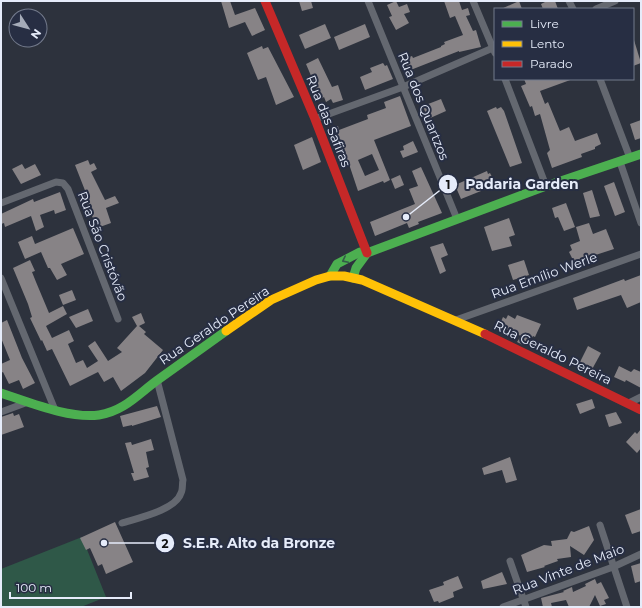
<svg xmlns="http://www.w3.org/2000/svg" width="642" height="608" font-family="Montserrat,sans-serif">
<rect width="100%" height="100%" fill="#2d323d"/>
<!-- green -->
<path fill="#2f5848" d="M82,537l24,60 -25,10h-80v-38z"/>
<!-- building -->
<g fill="#878386" fill-rule="evenodd">
<path d="M221,1h9l5,14 20,-7 10,22 -13,6 -7,-14 -16,6z"/>
<path d="M299,1h12l2,7 -11,3z"/>
<path d="M396,1l3,6 8,-3 3,8 -6,2 5,9 -13,7 -7,-13 3,-1 -5,-11z"/>
<path d="M444,1h15l3,9 6,-2 2,7 -4,1 7,15 3,-1 5,17 -22,5v-1l-51,20 -4,-12 8,-3 1,2 28,-11v-1l4,-2 -1,-2 19,-7 -8,-19 -5,2z"/>
<path d="M519,1l3,8h-21z"/>
<path d="M547,1h8l3,8h-15l-2,-5z"/>
<path d="M325,24l6,14 -26,11 -6,-14z"/>
<path d="M365,24l5,13 -31,13 -5,-13z"/>
<path d="M634,40l7,23 -8,3v-26z"/>
<path d="M262,46l1,3 5,-2 26,50 -18,8 -10,-28 -8,3 -11,-27z"/>
<path d="M318,58l14,29 6,-2 5,15 -10,3 -2,-4 -5,3 -2,-5 -3,2 -15,-35z"/>
<path d="M383,63l2,3 2,-1 6,14 -28,11 -5,-13 12,-5 -2,-4z"/>
<path d="M524,79h49l-33,12 5,13 3,-2 12,29 9,-4 6,14 22,-8 4,11 -6,3v2l-14,5 1,3 -30,11 -5,-15 3,-3 -10,-36 -5,2 -3,-10 -2,1 -9,-21 5,-2z"/>
<path d="M400,96l11,30 -37,14 16,40 -6,3 -1,-2 -25,10 -9,-27 -3,1 -5,-12h-2l-9,-24 8,-3 1,4 29,-11 -1,-4 19,-7 -2,-6zM372,154l7,16 -14,6 -7,-16z"/>
<path d="M441,99l5,12 -18,8 -5,-13z"/>
<path d="M496,107l1,2 4,-2 3,4 18,52 -12,4 -23,-56z"/>
<path d="M641,120v18l-6,2 -5,-16z"/>
<path d="M312,137l9,25 -18,8 -9,-25z"/>
<path d="M413,141l5,11 -15,6 -3,-7 4,-1 -1,-4z"/>
<path d="M88,160l2,5 4,-2 3,6 -6,3 14,28 10,-4 4,7 -13,5 5,15 -14,5 -14,-34 3,-1 -11,-28z"/>
<path d="M22,164l3,5 10,-5 6,11 -20,9 -9,-15z"/>
<path d="M421,167l21,46 -24,9 1,2 -10,4 -2,-5 -32,13 -5,-14 45,-18 -6,-15 9,-3 -6,-15z"/>
<path d="M487,171l1,3 2,-1 6,12 -35,14 -6,-14z"/>
<path d="M400,175l4,10 -9,4 -4,-10z"/>
<path d="M614,182l11,30 -10,4 -11,-30z"/>
<path d="M592,190l8,26 -10,2 -7,-25z"/>
<path d="M60,192l6,18 -11,4 -1,-4 -14,5 4,12 -8,4 -5,-15 -26,11 -1,-4 -3,1v-10l32,-15 1,3z"/>
<path d="M566,203l9,24 -11,4 -6,-14 -3,1 -3,-10z"/>
<path d="M509,218l6,17 -6,2 3,9 -20,5 -8,-24z"/>
<path d="M589,223l4,11 13,-5 8,20 -40,13 -5,-10 3,-2 -2,-5 10,-4 -4,-14z"/>
<path d="M73,228l11,26 -23,10 6,11 -10,5 -7,-12h-2l-7,-16 -16,7 -7,-17 14,-6 3,8z"/>
<path d="M443,243l5,12 -7,3 5,13 -6,3 -10,-27z"/>
<path d="M30,260l5,11 -3,1 4,10 13,31 14,-7 4,8 -21,12 6,12 17,-8 5,11 -6,3 8,19 7,-3 4,8 11,-7 -10,-15 7,-5 13,20 14,-9 -5,-4 20,-22 -5,-9 9,-4 4,10 -6,3 7,6 -2,2 19,16 -18,23 -24,18 -8,-14 -9,5 -6,-10 -28,14 -18,-37 -5,2 -5,-11 -1,1 -11,-23 2,-1 -4,-13 -15,-36z"/>
<path d="M524,260l5,15 -16,5 -5,-15z"/>
<path d="M641,275v27l-14,6 -6,-13 -44,15 -4,-12 51,-19 1,2z"/>
<path d="M72,290l4,10 -13,5 -4,-10z"/>
<path d="M88,309l5,12 -17,7 -7,-11z"/>
<path d="M508,315l7,4 2,-4 24,9 -6,13 -2,-1 -4,7 -4,-2 -2,4 -6,-3 4,-6 -22,-10 4,-9 3,2z"/>
<path d="M7,320l15,38 13,25 -12,6 -4,-9 -10,4 -6,-12 -2,1v-9l9,-4 -9,-22v-15z"/>
<path d="M588,346l13,7 -11,20 -12,-7z"/>
<path d="M619,366l12,6 3,-3 7,3v16l-15,-8 -1,2 -11,-5z"/>
<path d="M592,399l3,9 -15,6 -4,-10z"/>
<path d="M157,406l4,11 -29,9v-1l-9,2 -3,-11z"/>
<path d="M616,412l6,11 -13,4 -4,-12z"/>
<path d="M13,413l1,3 5,-2 5,13 -23,8v-18z"/>
<path d="M641,429v19l-4,5 -11,-11 9,-10 2,2z"/>
<path d="M151,439l3,11 -8,2 3,15 -3,1 3,9 -15,4 -3,-8h3l-9,-30 6,-1 1,3z"/>
<path d="M510,457l7,23 -11,3 -4,-13 -18,5 -2,-7z"/>
<path d="M641,509v22l-9,3 -7,-19z"/>
<path d="M115,522l18,40 -27,12 -4,-10 -4,2 -8,-18 -4,2 -6,-12z"/>
<path d="M589,526l5,14 -10,15 -14,-9 1,11 -14,2 1,2 -14,5 1,1 -18,5 -6,-17 23,-10 8,1 -1,-5 16,-2 4,-8 3,1z"/>
<path d="M641,563v18l-6,2 -4,-17z"/>
<path d="M502,572l5,12 -24,5 -2,-8z"/>
<path d="M458,576l5,12 -10,4 1,5 -15,6 -1,-2 -4,1 -5,-12 15,-5 -1,-3z"/>
<path d="M595,579l2,5 4,-2 8,16 -5,2 2,4 -6,2 -5,-11 -6,12h-20l-3,-7 -15,3 1,4h-9l-2,-9 23,-6 -1,-1 9,-4 1,5 13,-6 -1,-2z"/>
</g>
<g fill="none" stroke-linecap="round" stroke-linejoin="round">
<!-- street -->
<g stroke="#646870" stroke-width="7">
<path d="M368,1l89,218"/>
<path d="M473,1l22,52"/>
<path d="M569,1l4,8"/>
<path d="M596,9l19,-8"/>
<path d="M505,79l41,107"/>
<path d="M600,79l30,79"/>
<path d="M315,119l88,-32 92,-40"/>
<path d="M620,162l21,61"/>
<path d="M1,203l55,-21 7,1 5,6 50,130"/>
<path d="M1,278l54,132"/>
<path d="M456,320l185,-66"/>
<path d="M629,403l12,-6"/>
<path d="M1,412l27,-10"/>
<path d="M122,523c16,-5 54,-13 59,-30 2,-3 1,-9 2,-13l-26,-100"/>
<path d="M600,525l27,82"/>
<path d="M510,561l16,46"/>
<path d="M503,607l110,-40 28,-13"/>
</g>
<!-- fast -->
<g stroke="#4caf50" stroke-width="9">
<path d="M330,276l7,-12 23,-12 7,1 179,-67 95,-32"/>
<path d="M353,278l3,-10 11,-15"/>
<path d="M1,393c28,9 68,26 98,22 26,-4 40,-22 60,-36 22,-16 45,-32 67,-48"/>
</g>
<!-- slow -->
<path stroke="#ffc107" stroke-width="9" d="M226,331l45,-31 45,-20 14,-4h14l18,4 123,54"/>
<!-- jam -->
<g stroke="#c62828" stroke-width="9">
<path d="M265,1l50,118 52,134"/>
<path d="M485,334l156,76"/>
</g>
</g>
<!-- one-way arrows -->
<defs><path id="oneway-chevron" d="M-2-3.5L2.5 0L-2 3.5" fill="none" stroke-width="1.6" stroke-linecap="round" stroke-linejoin="round"/></defs>
<use stroke="#345b48" href="#oneway-chevron" transform="translate(345 260) rotate(153)"/>
<g text-anchor="middle" stroke-width="4" stroke-linejoin="round" paint-order="stroke">
<!-- street labels -->
<g font-size="13" fill="#e6ecfa" stroke="#272e43">
<text transform="translate(424 106) rotate(68)" y="5">Rua dos Quartzos</text>
<text transform="translate(329 121) rotate(68)" y="5">Rua das Safiras</text>
<text transform="translate(103 246) rotate(69)" y="5">Rua São Cristóvão</text>
<text transform="translate(544 275) rotate(-20)" y="5">Rua Emílio Werle</text>
<text transform="translate(214 325) rotate(-34)" y="5">Rua Geraldo Pereira</text>
<text transform="translate(553 352) rotate(26)" y="5">Rua Geraldo Pereira</text>
<text transform="translate(568 569) rotate(-21)" y="5">Rua Vinte de Maio</text>
</g>
</g>
<!-- callouts -->
<path fill="none" stroke="#e6ecfa" stroke-width="1.5" d="M406 217L448 184M104 543L165 543"/>
<g fill="#e6ecfa" stroke="#272e43" stroke-width="1.5">
<circle cx="406" cy="217" r="4"/>
<circle cx="104" cy="543" r="4"/>
<circle cx="448" cy="184" r="10"/>
<circle cx="165" cy="543" r="10"/>
</g>
<g font-size="12" text-anchor="middle" font-weight="bold" fill="#111">
<text x="448" y="189">1</text>
<text x="165" y="548">2</text>
</g>
<g font-size="14" text-anchor="middle" font-weight="bold" fill="#e6ecfa" stroke="#272e43" stroke-width="4" stroke-linejoin="round" paint-order="stroke">
<text x="522" y="189">Padaria Garden</text>
<text x="259" y="548">S.E.R. Alto da Bronze</text>
</g>
<!-- border -->
<rect width="642" height="608" fill="none" stroke="#e6ecfa" stroke-width="4"/>
<!-- legend -->
<rect x="494" y="8" width="140" height="72" fill="#272e43" stroke="#737a8c"/>
<rect x="502" y="21" width="20" height="6" fill="#4caf50" stroke="#737a8c"/>
<text x="530" y="28" font-size="12" fill="#e6ecfa">Livre</text>
<rect x="502" y="41" width="20" height="6" fill="#ffc107" stroke="#737a8c"/>
<text x="530" y="48" font-size="12" fill="#e6ecfa">Lento</text>
<rect x="502" y="61" width="20" height="6" fill="#c62828" stroke="#737a8c"/>
<text x="530" y="68" font-size="12" fill="#e6ecfa">Parado</text>
<!-- north arrow -->
<g transform="translate(28 28) rotate(126)"><circle r="19" fill="#272e43" stroke="#737a8c"/>
<path d="M0-3L7 15L0 10L-7 15Z" fill="#a5abb8"/>
<text y="-6" font-size="11" font-weight="bold" text-anchor="middle" fill="#e6ecfa">N</text>
</g>
<!-- scale -->
<path d="M10 592v6h121v-6" fill="none" stroke="#e6ecfa" stroke-width="2"/>
<text x="16" y="592" font-size="12" fill="#e6ecfa" stroke="#272e43" stroke-width="3" paint-order="stroke">100 m</text>
</svg>
